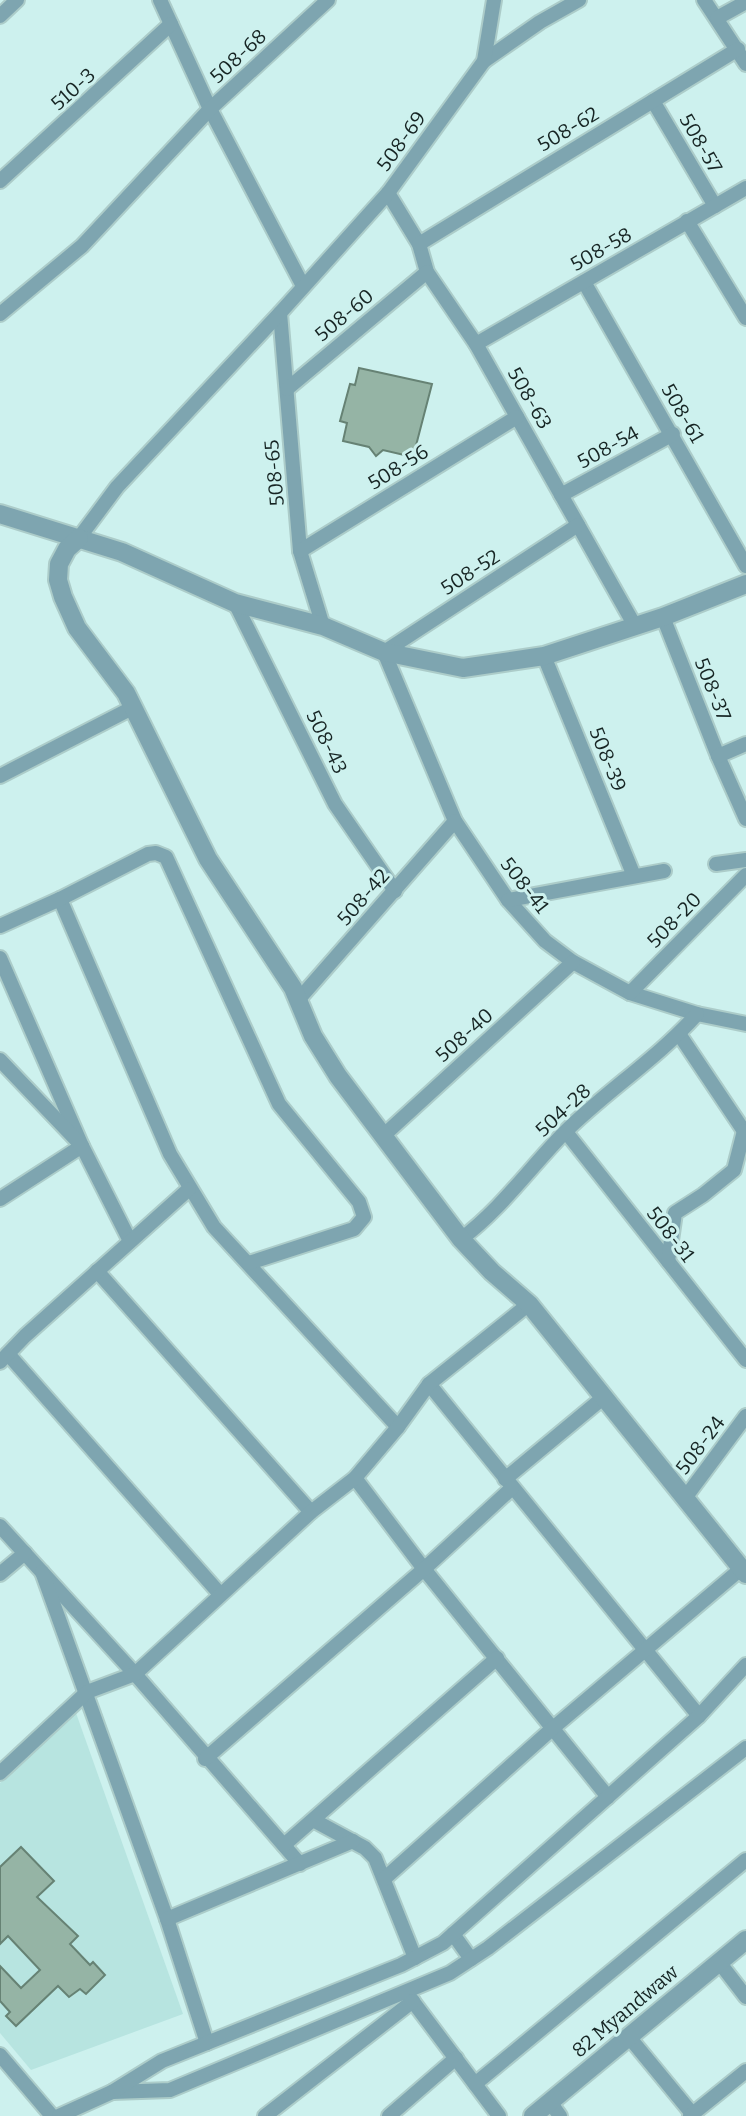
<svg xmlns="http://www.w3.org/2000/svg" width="746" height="2116" font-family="Bitter,serif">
<rect width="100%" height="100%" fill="#cdf1ee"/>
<!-- built -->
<path fill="#b7e4e0" d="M76,1713l107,301 -152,56 -31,-37v-250z"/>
<!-- building -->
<g fill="#95b4a5" stroke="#668274" stroke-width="2">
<path d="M359,368l73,16 -19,73 -30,-7 -7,6 -7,-9 -26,-6 4,-18 -7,-2 10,-37 5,1z"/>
<path d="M21,1847l33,34 -17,16 41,39 -8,8 20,21 3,-3 12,13 -19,19 -6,-5 -11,8 -11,-11 -42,40 -10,-10 4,-4 -10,-11v-35l21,22 19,-18 -32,-34 -8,8v-77z"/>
</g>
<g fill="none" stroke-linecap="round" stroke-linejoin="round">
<!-- minor casing -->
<g stroke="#acccc9" stroke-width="18">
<g id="minor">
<path d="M160,0l50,109 93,177"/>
<path d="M704,0l42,64"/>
<path d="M0,16l17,-16"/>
<path d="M717,18l29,-16"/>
<path d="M484,61l56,-39 39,-22"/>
<path d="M653,101l62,105"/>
<path d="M0,181l171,-157"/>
<path d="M388,193l31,51 8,28 49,72 159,282"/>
<path d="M687,221l59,97"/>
<path d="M419,244l319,-195"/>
<path d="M584,282l162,284"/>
<path d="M280,313l20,238 23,75"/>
<path d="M0,314l82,-68 128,-137 118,-109"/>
<path d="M476,344l270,-156"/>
<path d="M287,389l140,-117"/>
<path d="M561,495l112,-61"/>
<path d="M578,525l-194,127 71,169 53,79 37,41 28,21 57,31 67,21 49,10"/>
<path d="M79,538l38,-51 163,-174 108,-120 96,-132 10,-61"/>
<path d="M300,551l217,-134"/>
<path d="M235,603l100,201 60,87"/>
<path d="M663,617l55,139 28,63"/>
<path d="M544,656l90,220"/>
<path d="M718,756l28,-12"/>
<path d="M0,776l134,-69"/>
<path d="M716,864l30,-4"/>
<path d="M60,899l110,255 44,73 184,200"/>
<path d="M508,900l156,-29"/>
<path d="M0,926l60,-27 88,-45 8,-1 10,4 113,247 80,98 5,15 -10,12 -105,34"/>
<path d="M0,958l82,188 -82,53"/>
<path d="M630,993l116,-118"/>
<path d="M299,999l156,-178"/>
<path d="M679,1034l67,100"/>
<path d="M0,1060l82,86 48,95"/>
<path d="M566,1132l180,228"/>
<path d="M383,1136l190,-174"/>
<path d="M461,1239c40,-30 68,-70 103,-106 42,-42 93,-74 133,-119"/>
<path d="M668,1261l7,-48 28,-18 31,-25 10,-39"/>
<path d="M97,1271l214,241"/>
<path d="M8,1354l212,240"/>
<path d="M0,1362l25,-26 164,-147"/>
<path d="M429,1384l270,332"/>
<path d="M355,1478l69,91 184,228"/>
<path d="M505,1479l99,-82"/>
<path d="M685,1498l61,-82"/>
<path d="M0,1526l135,148 165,190"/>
<path d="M42,1572l125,347 40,124"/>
<path d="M0,1574l25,-21"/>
<path d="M205,1759l219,-190 88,-81"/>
<path d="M0,1773l87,-81 48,-18 176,-162 44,-34 43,-51 31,-43 100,-80"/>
<path d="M315,1821l50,27 10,10 40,100"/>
<path d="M284,1845l213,-187"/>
<path d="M384,1879l169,-151 189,-160"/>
<path d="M167,1919l186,-78"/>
<path d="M453,1934l18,25"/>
<path d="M719,1962l27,35"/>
<path d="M408,1995l91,121"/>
<path d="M629,2037l65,79"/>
<path d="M0,2055l52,61"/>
<path d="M475,2084l271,-224"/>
<path d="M112,2092l58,-2 280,-117 38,-25 258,-200"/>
<path d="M550,2102l10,14"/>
<path d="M59,2116l53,-24 50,-31 239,-96 42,-22 256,-227 47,-51"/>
<path d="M265,2116l148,-115"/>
<path d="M389,2116l67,-58"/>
<path d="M690,2116l56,-45"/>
</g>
</g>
<!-- tertiary casing -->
<g stroke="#acccc9" stroke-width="22">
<g id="tertiary">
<path d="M0,514l122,38 113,51 88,23 61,26 79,16 81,-12 119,-39 83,-33"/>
<path d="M79,538l-12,11 -8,15 -1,16 5,17 14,31 49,65 82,166 85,129 20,48 25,40 123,163 31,33 37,32 217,270"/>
<path d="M533,2116l213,-176"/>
</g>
</g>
<!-- minor -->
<use href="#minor" stroke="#7ea5b0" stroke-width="14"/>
<!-- tertiary -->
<use href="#tertiary" stroke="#7ea5b0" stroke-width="18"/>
</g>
<g text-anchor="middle" stroke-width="6" stroke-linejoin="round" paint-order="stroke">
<!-- street labels -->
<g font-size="20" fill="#162423" stroke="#cdf1ee">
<text transform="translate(238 56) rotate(-43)" y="7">508-68</text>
<text transform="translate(73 89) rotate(-42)" y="7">510-3</text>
<text transform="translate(568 129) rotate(-31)" y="7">508-62</text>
<text transform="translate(401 141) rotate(-54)" y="7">508-69</text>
<text transform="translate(701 143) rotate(60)" y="7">508-57</text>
<text transform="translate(601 249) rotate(-30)" y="7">508-58</text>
<text transform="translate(344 315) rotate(-40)" y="7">508-60</text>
<text transform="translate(530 398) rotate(60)" y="7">508-63</text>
<text transform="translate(683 413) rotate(60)" y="7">508-61</text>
<text transform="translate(608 447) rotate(-29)" y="7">508-54</text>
<text transform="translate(398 467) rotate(-32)" y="7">508-56</text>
<text transform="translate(274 473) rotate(-95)" y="7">508-65</text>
<text transform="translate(470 572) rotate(-33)" y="7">508-52</text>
<text transform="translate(713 689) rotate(68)" y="7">508-37</text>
<text transform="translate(327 742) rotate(64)" y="7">508-43</text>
<text transform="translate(608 759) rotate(68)" y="7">508-39</text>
<text transform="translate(525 885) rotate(52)" y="7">508-41</text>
<text transform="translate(363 897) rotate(-49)" y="7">508-42</text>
<text transform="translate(674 920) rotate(-46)" y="7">508-20</text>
<text transform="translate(464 1035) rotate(-42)" y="7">508-40</text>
<text transform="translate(563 1110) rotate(-43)" y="7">504-28</text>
<text transform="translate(671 1234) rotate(52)" y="7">508-31</text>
<text transform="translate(700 1445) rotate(-53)" y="7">508-24</text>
<text transform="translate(625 2011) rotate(-40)" y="7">82 Myandwaw</text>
</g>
</g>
</svg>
